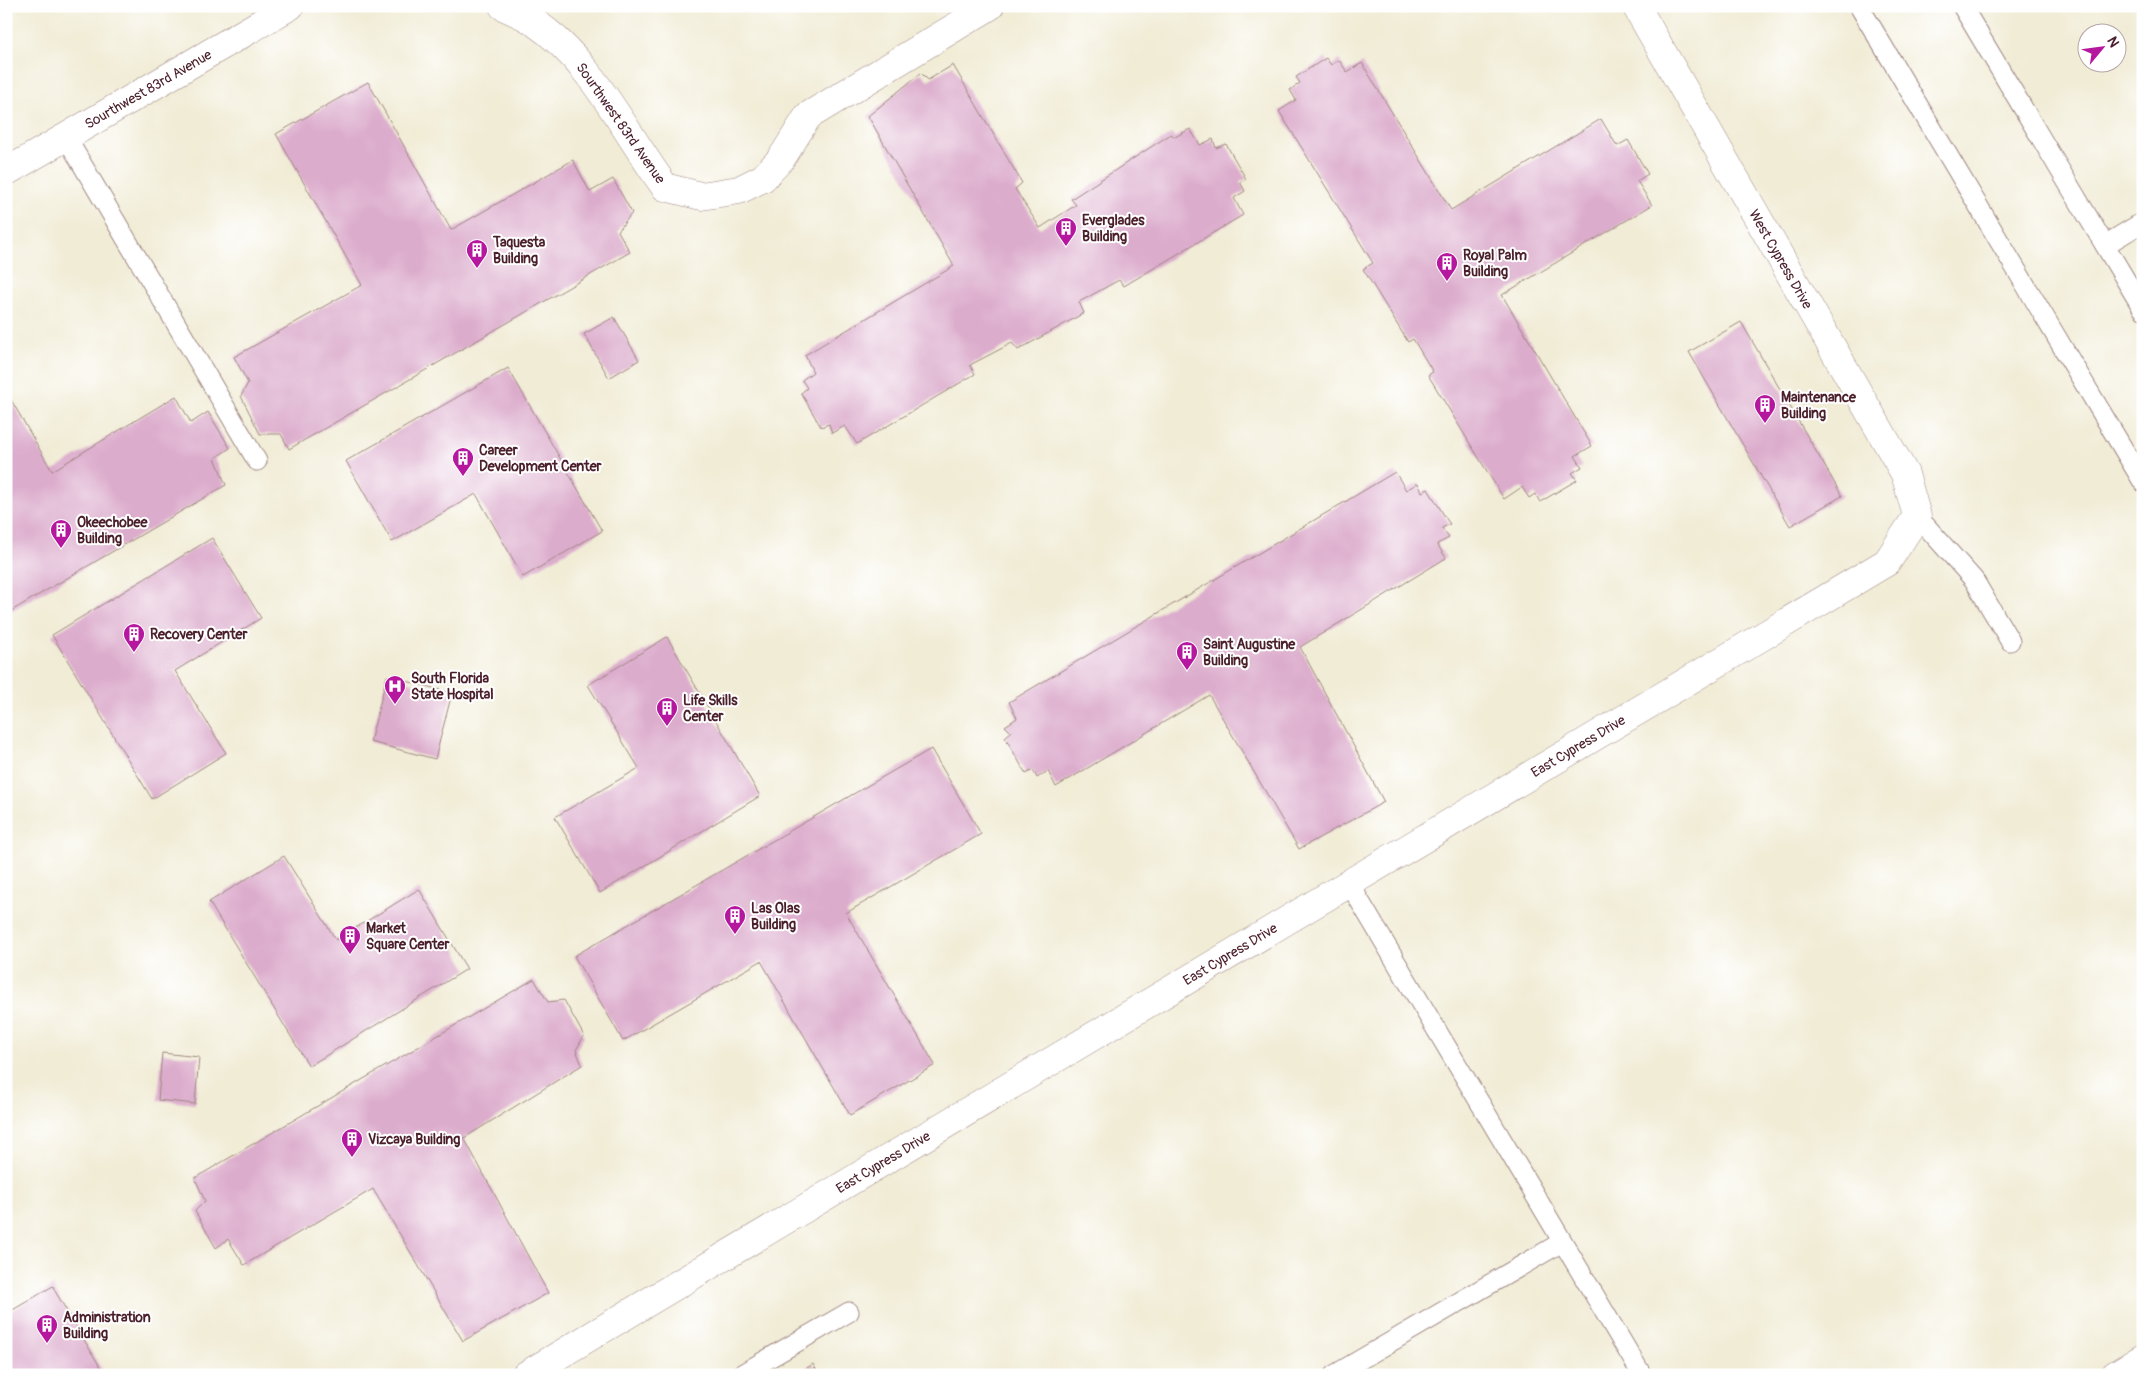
<svg xmlns="http://www.w3.org/2000/svg" width="2149" height="1381" font-family="Pangolin,sans-serif">
<rect width="100%" height="100%" fill="#fff"/>
<filter id="ink" filterUnits="userSpaceOnUse"><feTurbulence type="fractalNoise" baseFrequency=".02" numOctaves="2"/><feDisplacementMap in="SourceGraphic" scale="10" xChannelSelector="R" yChannelSelector="G"/><feConvolveMatrix kernelMatrix="1 2 1 2 8 2 1 2 1" color-interpolation-filters="sRGB"/></filter>
<filter id="wash" filterUnits="userSpaceOnUse"><feTurbulence type="fractalNoise" baseFrequency=".0096" numOctaves="4" result="noise"/><feDisplacementMap in="SourceGraphic" scale="20" xChannelSelector="R" yChannelSelector="G"/><feGaussianBlur stdDeviation="1.12" result="paint"/><feColorMatrix in="noise" values="0 0 0 0 0 0 0 0 0 0 0 0 0 0 0 0 0 1.4 0 .05"/><feComposite in="paint" operator="in"/></filter>
<g filter="url(#wash)">
<rect width="100%" height="100%" fill="#f1ecd6"/>
<g id="blocks">
<!-- building -->
<g fill="#dcaccc">
<path d="M1326,58l5,7 8,-5 8,12 15,-9 89,147 150,-91 16,27 11,-6 20,34 -11,7 15,24 -150,90 90,151 -17,10 7,11 -10,6 5,7 -37,22 -5,-8 -6,4 -7,-11 -18,12 -76,-124 5,-3 -20,-33 -5,3 -45,-73 10,-6 -94,-152 17,-11 -6,-10 10,-7 -4,-6z"/>
<path d="M953,65l69,118 -7,6 25,39 36,-23 -5,-6 100,-65 4,3 15,-8 10,16 13,-6 3,9 10,-4 20,35 -6,3 5,9 -11,7 9,17 -119,71 -5,-6 -40,22 5,11 -66,37 -6,-7 -42,22 5,9 -118,70 -12,-18 -13,7 -3,-9 -8,3 -20,-34 6,-5 -5,-8 11,-8 -8,-17 149,-89 -86,-150 53,-43 7,7z"/>
<path d="M368,82l83,148 122,-70 17,32 23,-13 19,34 -14,18 12,21 -341,197 -8,-15h-21l-19,-38 7,-13 -14,-26 128,-72 -86,-151z"/>
<path d="M614,317l25,43 -30,18 -25,-44z"/>
<path d="M1741,322l101,174 -52,30 -101,-174z"/>
<path d="M508,368l94,163 -79,46 -47,-83 -84,48 -46,-81z"/>
<path d="M6,391l46,80 124,-75 15,27 17,-11 22,36 -15,10 11,27 -220,129z"/>
<path d="M1395,472l11,18 12,-7 4,9 6,-3 19,31 3,4 -8,4 7,10 -12,6 9,14 -146,89 84,155 -85,47 -90,-154 -153,92 -8,-16 -11,7 -4,-8 -7,4 -21,-37 6,-5 -6,-6 12,-8 -8,-16z"/>
<path d="M212,538l49,80 -86,53 51,82 -74,46 -100,-164z"/>
<path d="M667,637l93,159 -160,97 -45,-76 84,-49 -51,-83z"/>
<path d="M387,676l65,17 -17,66 -65,-17z"/>
<path d="M931,749l50,85 -135,79 89,152 -85,50 -89,-154 -138,80 -49,-85z"/>
<path d="M284,856l52,84 83,-51 48,80 -158,97 -100,-164z"/>
<path d="M534,979l14,23 16,-2 20,36 -8,14 6,15 -118,73 84,155 -85,48 -90,-152 -129,76 -16,-26 -12,9 -21,-37 10,-10 -10,-23z"/>
<path d="M162,1053l37,4 -4,47 -37,-4z"/>
<path d="M53,1286l2,5 50,84h-99v-61z"/>
<path d="M813,1364l6,11h-23z"/>
</g>
</g>
</g>
<g filter="url(#ink)">
<use href="#blocks" fill-opacity="0" stroke="#9e8680" stroke-width="1"/>
<g fill="none" stroke-linecap="round" stroke-linejoin="round">
<!-- service casing -->
<g stroke="#9e8680" stroke-width="21">
<g id="service">
<path d="M1859,6l284,476"/>
<path d="M1962,6l181,303"/>
<path d="M66,137l191,324"/>
<path d="M2105,245l38,-23"/>
<path d="M1917,516l57,64 36,61"/>
<path d="M1349,883l293,492"/>
<path d="M740,1375l109,-63"/>
<path d="M1334,1375l228,-133"/>
</g>
</g>
<!-- minor casing -->
<g stroke="#9e8680" stroke-width="29">
<g id="minor">
<path d="M503,6c10,5 22,9 31,16 58,39 90,109 131,165l36,9 38,-6 24,-12 18,-19 27,-43 182,-110"/>
<path d="M6,172l284,-166"/>
<path d="M526,1375l1361,-813 30,-46 -12,-42 -269,-468"/>
</g>
</g>
<!-- primary casing -->
<g stroke="#9e8680" stroke-width="29">
<path id="primary" d="M2115,1375l28,-17"/>
</g>
<!-- service -->
<use href="#service" stroke="#fff" stroke-width="19"/>
<!-- minor -->
<use href="#minor" stroke="#fff" stroke-width="28"/>
<!-- primary -->
<use href="#primary" stroke="#fff" stroke-width="28"/>
</g>
</g>
<!-- icons -->
<defs>
<g id="building-pin" transform="scale(1.125)"><path d="M0 17L-7.5 6A9.5 9.5 0 1 1 7.5 6Z" fill="#b5179e" stroke="#fff"/><path d="M-4-6H4V6H1V3H-1V6H-4ZM-2.5-4.3h1.7v1.8h-1.7ZM.8-4.3h1.7v1.8H.8ZM-2.5-1h1.7V.8h-1.7ZM.8-1h1.7V.8H.8Z" fill="#fff"/></g>
<g id="hospital-pin" transform="scale(1.125)"><path d="M0 17L-7.5 6A9.5 9.5 0 1 1 7.5 6Z" fill="#b5179e" stroke="#fff"/><path d="M-5-5h3v3.5h4V-5h3V5h-3V1.5h-4V5h-3Z" fill="#fff"/></g>
</defs>
<g fill-rule="evenodd">
<use href="#building-pin" x="1066" y="228"/>
<use href="#building-pin" x="477" y="250"/>
<use href="#building-pin" x="1447" y="263"/>
<use href="#building-pin" x="1765" y="405"/>
<use href="#building-pin" x="463" y="458"/>
<use href="#building-pin" x="61" y="530"/>
<use href="#building-pin" x="134" y="634"/>
<use href="#building-pin" x="1187" y="652"/>
<use href="#hospital-pin" x="395" y="686"/>
<use href="#building-pin" x="667" y="708"/>
<use href="#building-pin" x="735" y="916"/>
<use href="#building-pin" x="350" y="936"/>
<use href="#building-pin" x="352" y="1139"/>
<use href="#building-pin" x="47" y="1325"/>
</g>
<g text-anchor="middle" stroke-width="4" stroke-linejoin="round" paint-order="stroke">
<!-- street labels -->
<g font-size="14" fill="#4a1f2b" stroke="#fff">
<text transform="translate(148 89) rotate(-30)" y="5">Sourthwest 83rd Avenue</text>
<text transform="translate(621 123) rotate(55)" y="5">Sourthwest 83rd Avenue</text>
<text transform="translate(1781 259) rotate(60)" y="5">West Cypress Drive</text>
<text transform="translate(1578 746) rotate(-31)" y="5">East Cypress Drive</text>
<text transform="translate(1230 954) rotate(-31)" y="5">East Cypress Drive</text>
<text transform="translate(883 1162) rotate(-31)" y="5">East Cypress Drive</text>
</g>
<!-- poi labels -->
<g font-size="14" font-weight="bold" fill="#4a1f2b" stroke="#fff" text-anchor="start">
<text x="1082" y="225">Everglades<tspan x="1082" dy="16">Building</tspan></text>
<text x="493" y="247">Taquesta<tspan x="493" dy="16">Building</tspan></text>
<text x="1463" y="260">Royal Palm<tspan x="1463" dy="16">Building</tspan></text>
<text x="1781" y="402">Maintenance<tspan x="1781" dy="16">Building</tspan></text>
<text x="479" y="455">Career<tspan x="479" dy="16">Development Center</tspan></text>
<text x="77" y="527">Okeechobee<tspan x="77" dy="16">Building</tspan></text>
<text x="150" y="639">Recovery Center</text>
<text x="1203" y="649">Saint Augustine<tspan x="1203" dy="16">Building</tspan></text>
<text x="411" y="683">South Florida<tspan x="411" dy="16">State Hospital</tspan></text>
<text x="683" y="705">Life Skills<tspan x="683" dy="16">Center</tspan></text>
<text x="751" y="913">Las Olas<tspan x="751" dy="16">Building</tspan></text>
<text x="366" y="933">Market<tspan x="366" dy="16">Square Center</tspan></text>
<text x="368" y="1144">Vizcaya Building</text>
<text x="63" y="1322">Administration<tspan x="63" dy="16">Building</tspan></text>
</g>
</g>
<!-- margin -->
<rect width="2149" height="1381" fill="none" stroke="#fff" stroke-width="25"/>
<!-- north arrow -->
<g transform="translate(2102 48) rotate(61)"><circle r="24" fill="#ffffff" stroke="#b7a5aa"/>
<path d="M0-4L9 19L0 12L-9 19Z" fill="#b5179e"/>
<text y="-8" font-size="14" font-weight="bold" text-anchor="middle" fill="#4a1f2b">N</text>
</g>
</svg>
